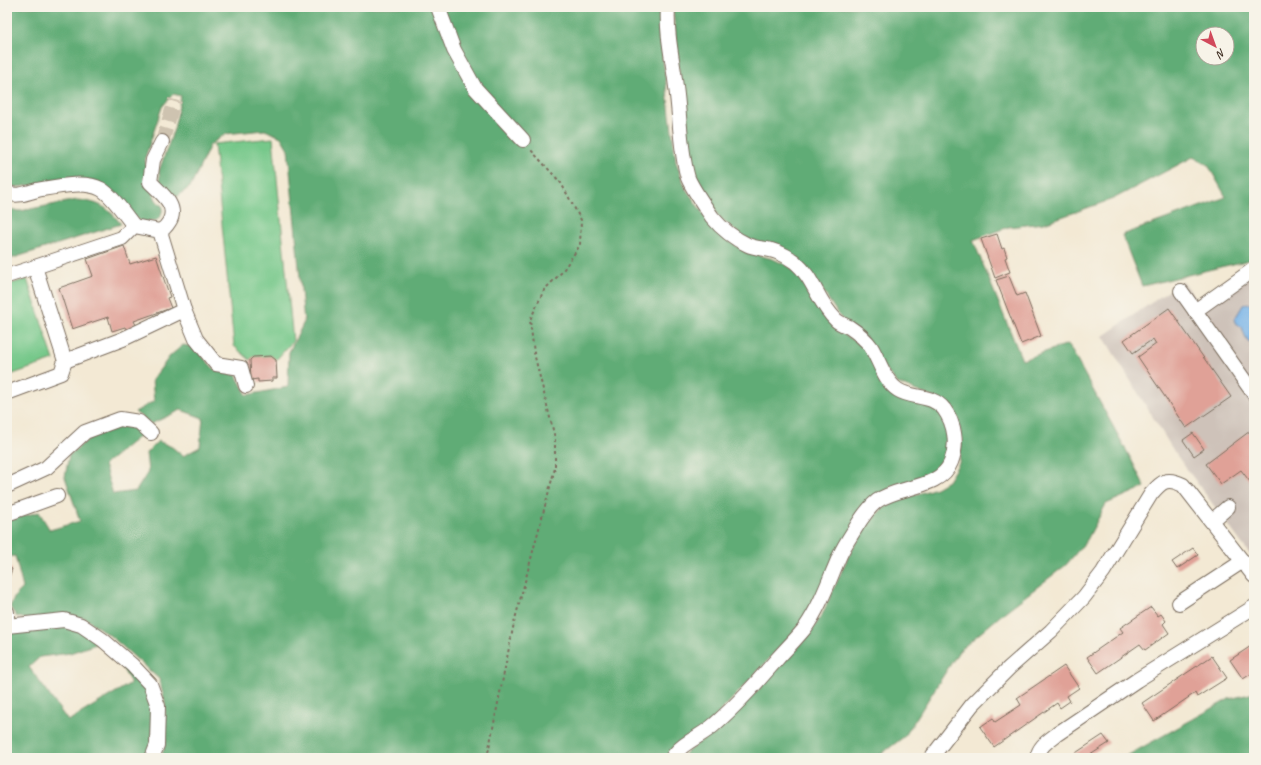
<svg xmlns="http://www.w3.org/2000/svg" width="1261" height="765" font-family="Caveat,sans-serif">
<rect width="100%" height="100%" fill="#f7f3e8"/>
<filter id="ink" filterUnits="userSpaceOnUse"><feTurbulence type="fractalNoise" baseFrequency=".025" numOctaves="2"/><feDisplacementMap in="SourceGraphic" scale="8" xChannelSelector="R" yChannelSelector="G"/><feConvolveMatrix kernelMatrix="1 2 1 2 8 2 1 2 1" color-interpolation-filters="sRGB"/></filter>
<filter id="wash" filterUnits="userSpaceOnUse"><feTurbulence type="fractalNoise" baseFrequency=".012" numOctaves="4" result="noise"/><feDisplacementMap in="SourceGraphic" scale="16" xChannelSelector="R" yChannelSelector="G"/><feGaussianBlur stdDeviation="0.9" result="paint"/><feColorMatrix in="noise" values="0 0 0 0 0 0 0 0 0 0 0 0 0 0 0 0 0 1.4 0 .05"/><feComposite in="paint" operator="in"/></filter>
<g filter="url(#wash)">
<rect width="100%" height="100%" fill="#f3e9d4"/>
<!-- industrial -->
<path fill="#cec2b9" d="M1254,273v287l-79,-107 -72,-117 80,-55 21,28z"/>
<!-- green -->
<g fill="#76c88a" stroke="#587954">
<path d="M273,138l20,203 -17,19 -5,-4 -18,1 -3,3 -16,-14 -20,-202z"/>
<path d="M27,279l27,81 -47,16v-91z"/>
</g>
<!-- forest -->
<g fill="#60ac76" stroke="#4e6b4a" fill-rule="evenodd">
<path d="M7,7h655l-2,29 16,126 10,27 21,30 22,22 17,11 27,7 17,8 11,10 34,52 29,18 22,39 52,25 8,10 4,16 -6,29 -17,10 -32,9 -21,13 -62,110 -15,21 -90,97 -42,32h-504l5,-16 -1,-40 -6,-23 -47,-42 -27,-19 -22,-1 -34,3 -13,-4 -6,-9 5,-11 8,-8 -8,-32 -8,1v-37l32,-8 11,18 30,-9 -15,-44 4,-22 22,-18 18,-10h22l10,8 -37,30 9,29 23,-3 12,-19 -2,-19 12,-12 14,6 11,9 17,-9 3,-29 -22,-8 -30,14 -16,-12 19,-11 -2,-21 18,-24 13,-11 11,2 21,23 21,5 11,20 41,-8 1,-35 15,-30 -16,-173 -7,-12 -16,-7 -40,4 -15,11 -19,41 -14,11 -17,-13 -1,-13 15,-42 7,-33 -8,-2 -11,13 -17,51 4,27 7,15 7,7 -2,9 -5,5 -15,1 -11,-8 -14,-21 -74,-9 -26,3 -9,-2z"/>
<path d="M674,7h580v252l-112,27 -20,-51 104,-38 -18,-32 -15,-8 -80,42 -69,24 -36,4 -35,13 49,120 46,-16 63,115 14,28 -39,17 -19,36 -21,25 -60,46 -47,40 -54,85 -29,22h-197l22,-17 15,-8 44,-45 50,-55 12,-18 26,-58 20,-33 15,-16 13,-7 40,-13 12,-7 11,-18 3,-22 -4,-23 -14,-16 -47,-19 -57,-66 -23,-35 -65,-41 -13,-7 -20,-17 -22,-33 -6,-21 -6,-32 -12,-121zM1203,34h24v24h-24z"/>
<path d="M77,200c22,2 31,7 44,24l-114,36v-51l13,2z"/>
<path d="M58,626c16,2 29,4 38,18l-26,9 -30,4 -11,10 39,54 63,-38 -14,-24 17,10 19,32 -1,42 -5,15h-140v-126z"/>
<path d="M1254,693v65h-131l106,-59z"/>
</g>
<!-- water -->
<path fill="#76b2e8" stroke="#586e83" d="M1248,303l4,3 2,12v25l-6,-2 -3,-5 -3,-9 -6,-3 -2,-4 9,-15z"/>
<g id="blocks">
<!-- building -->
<g fill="#e0a197">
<path d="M997,234l5,15 2,-1 3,9 -2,1 5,14 -15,6 -14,-39z"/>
<path d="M124,246l6,18 26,-8 14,41 -3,1 4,10 -37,13 3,6 -10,4 -2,-4 -13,4 -4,-14 -36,12 -13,-41 34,-12 -6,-17z"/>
<path d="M1009,276l8,20 8,-3 16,43 -20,8 -25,-64z"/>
<path d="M1169,308l62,89 -45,31 -48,-71 18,-13 -3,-5 -20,14 -9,-13z"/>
<path d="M271,356l5,4 1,18h-5v3l-14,1v-3l-7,1 -1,-20 3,-3z"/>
<path d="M1254,428v59l-13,-17 -20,14 -15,-20z"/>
<path d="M1193,433l11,16 -10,7 -11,-16z"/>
<path d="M1193,548l5,7 -21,14 -5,-7z"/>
<path d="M7,567l5,2 -5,14z"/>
<path d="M1151,607l7,9 3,-2 5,7 -3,3 6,9 -24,17 -5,-6 -42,29 -11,-16 36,-25 -3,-4z"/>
<path d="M1254,644v28l-11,7 -13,-19z"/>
<path d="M1212,656l15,22 -30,19 -2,-4 -41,28 -12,-18z"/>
<path d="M1064,666l15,22 -12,8 3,5 -10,7 -3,-5 -63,44 -14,-20 13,-9 2,4 26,-17 -4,-7z"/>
<path d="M1103,735l6,8 -19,12 2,3h-24z"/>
</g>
</g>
</g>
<g filter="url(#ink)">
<use href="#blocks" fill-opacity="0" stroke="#7b6d5e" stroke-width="1"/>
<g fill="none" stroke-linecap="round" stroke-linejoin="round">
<!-- minor-tunnel -->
<path stroke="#cec3b0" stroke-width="14" stroke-dasharray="14 7" stroke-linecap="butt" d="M162,142l13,-42"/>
<!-- minor casing -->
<g stroke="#7b6d5e" stroke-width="16">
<g id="minor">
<path d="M438,7l16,43 21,38 48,52"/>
<path d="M668,7c-2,27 5,54 8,80 4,28 4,65 12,91 4,10 18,30 24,39 9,11 23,22 36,28 9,4 20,3 29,7 6,2 13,6 18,10 19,16 23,41 41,58 3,3 8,5 13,7 9,6 16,11 22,20 8,13 14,35 27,43 14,9 34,4 46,19 11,15 14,36 7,53 -10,27 -53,24 -74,39 -9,7 -16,18 -22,28 -5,8 -11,17 -15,26 -11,25 -19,50 -35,73 -8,10 -18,20 -27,30 -20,23 -40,46 -63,66 -14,13 -33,18 -43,34"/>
<path d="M7,193c10,4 20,0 30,-3 18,-3 47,-10 64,-1 11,6 25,27 33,37"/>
<path d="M160,231c4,-2 6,-4 9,-9 10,-16 -8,-29 -19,-40l3,-22 9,-18"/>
<path d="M35,267l87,-29 12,-12 26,5 24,79 12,29 20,25 25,4 5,18"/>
<path d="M7,276l28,-9 30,94 -4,12 -54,20"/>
<path d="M1181,291l73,103"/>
<path d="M1195,311l59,-42"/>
<path d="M65,361l58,-22 61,-29"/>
<path d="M7,486l39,-18 39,-36 35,-13 19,3 12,11"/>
<path d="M7,514l50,-18"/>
<path d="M1212,521l16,-14"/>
<path d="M1179,603l64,-42"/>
<path d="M7,612v14"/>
<path d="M7,626l57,-6 17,5 22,15 29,25 18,19 8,22 -1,39 -5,13"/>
<path d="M931,758l41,-53 37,-37 42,-37 33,-34 19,-25 48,-78c11,-13 16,-17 32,-9l71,91"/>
<path d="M1037,758c2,-12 11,-17 20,-24l80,-54 117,-73"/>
</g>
</g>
<!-- path -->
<path stroke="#7b6d5e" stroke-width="2" stroke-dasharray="3 3" stroke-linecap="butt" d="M487,758l27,-135 41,-155v-30l-21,-85 -4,-33 14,-30 18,-18 18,-27 1,-25 -20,-37 -31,-34"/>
<!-- minor -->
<use href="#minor" stroke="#fff" stroke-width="14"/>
</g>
</g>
<!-- margin -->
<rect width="1261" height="765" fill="none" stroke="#f7f3e8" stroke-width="24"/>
<!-- north arrow -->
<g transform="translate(1215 46) rotate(139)"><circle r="19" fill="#f7f3e8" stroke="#aca397"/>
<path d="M0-3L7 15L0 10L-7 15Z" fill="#d1495b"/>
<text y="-6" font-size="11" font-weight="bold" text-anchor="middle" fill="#3b2a1e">N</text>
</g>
</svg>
